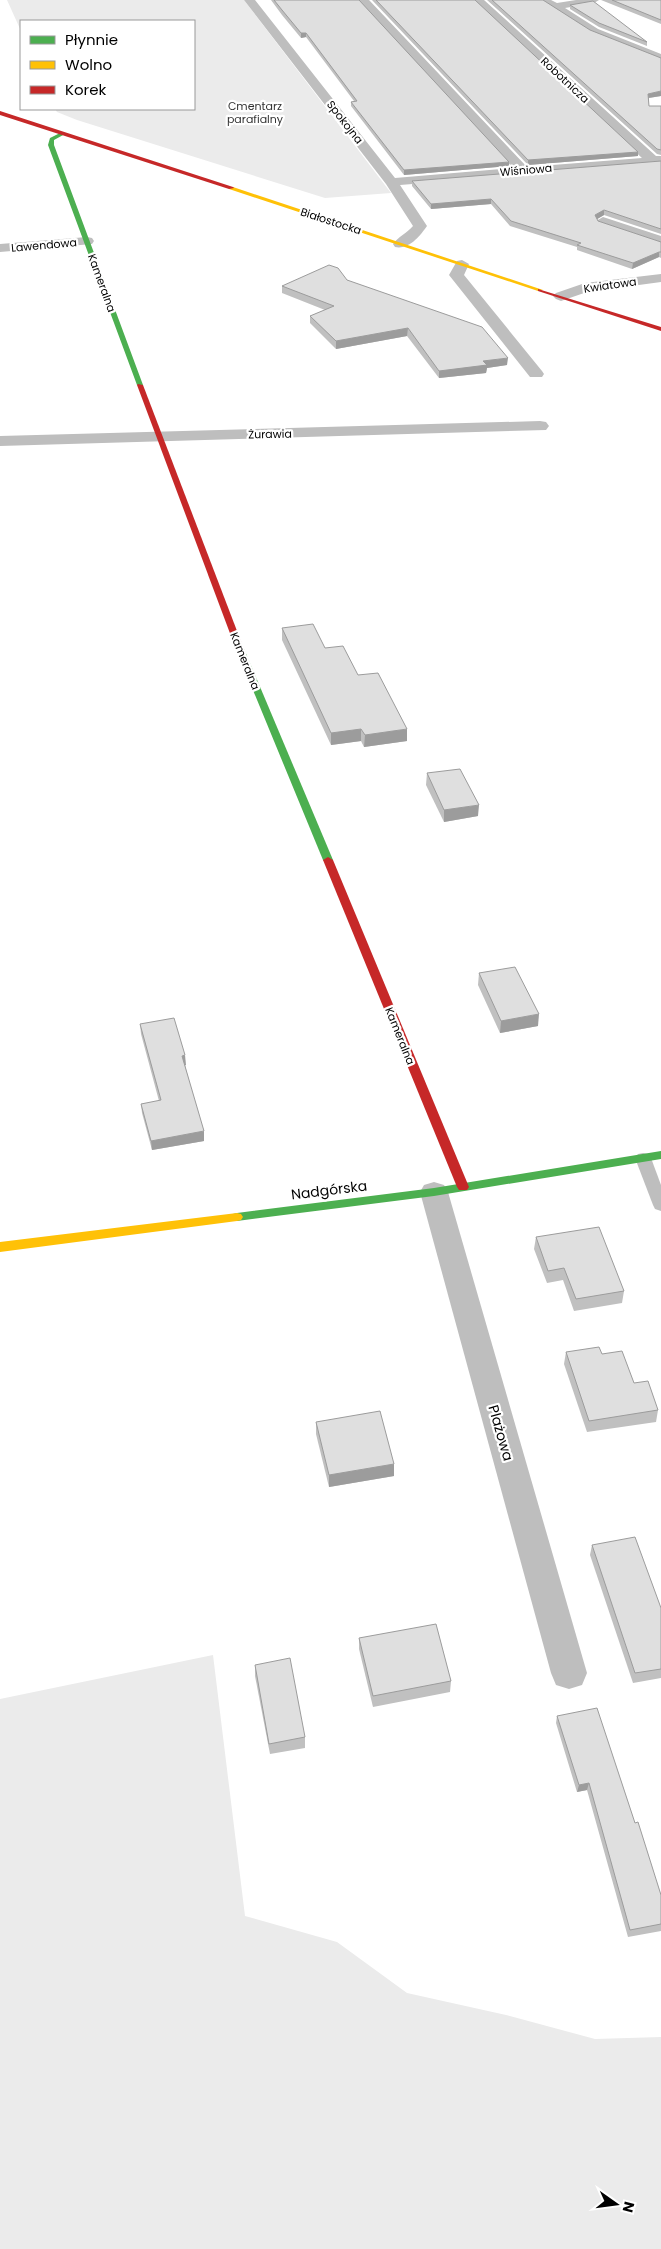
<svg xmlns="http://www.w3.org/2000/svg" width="661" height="2249" font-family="Poppins,sans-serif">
<rect width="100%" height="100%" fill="#fff"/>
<!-- green -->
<g fill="#ebebeb">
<path d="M7,0h237l147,193 -66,5 -248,-78 -20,-8 -2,-3h139v-88h-173v10z"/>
<path d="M213,1655l32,261 92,26 70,51 99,22 89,24 66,-2v212h-661v-550z"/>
</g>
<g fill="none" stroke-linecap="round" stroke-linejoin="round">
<!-- lane -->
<path fill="#bebebe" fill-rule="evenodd" d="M643,1153l5,1 3,4 10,27v26l-6,-2 -2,-4 -18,-47 3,-4z"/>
<!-- street -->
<g fill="#bebebe" fill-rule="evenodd">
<path d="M244,0h11l140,178 118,-10 -155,-168h11l158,167 115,-9 -169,-158h11l172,156h5v8l-261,21 27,41c-7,10 -18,24 -32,21l-2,-3c5,-7 14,-11 20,-18l-27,-42z"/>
<path d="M539,0h12l6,3 19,-3h23l-5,3 -29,5 33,21 63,25v7l-71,-28z"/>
<path d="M603,217l58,19v9l-63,-21 -2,-3z"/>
<path d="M87,237l5,1 2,3 -2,3 -92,8v-8z"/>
<path d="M462,260l7,4 -5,11 78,96 2,3 -2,3h-12l-81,-102 8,-14z"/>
<path d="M661,274v8l-74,10 -26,9 -5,-2 -3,-3 3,-3 29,-10z"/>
<path d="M540,421l6,1 3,4 -3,4 -546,16v-10z"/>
<path d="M434,1182l10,3 4,7 139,481 -5,12 -13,4 -13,-4 -5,-12 -131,-481 4,-7z"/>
</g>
<!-- fast -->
<g fill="#4caf50" fill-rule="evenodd">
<path d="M60,133l5,1 -11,6v5l89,240 -1,1 -5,-1 -89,-240 2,-7z"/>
<path d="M235,642h3l4,2 91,216 -2,2h-6l-2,-2 -89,-216z"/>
<path d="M661,1151v8l-227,37 -197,25 -4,-1 -2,-3 2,-3 4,-1 197,-25z"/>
</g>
<!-- slow -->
<g fill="#ffc107" fill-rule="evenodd">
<path d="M229,187h4l310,103 -5,1 -309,-102z"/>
<path d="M237,1213l4,1 2,3 -2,3 -4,1 -237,31v-10z"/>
</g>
<!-- jam -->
<g fill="#c62828" fill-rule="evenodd">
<path d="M0,111l233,76 1,1 -5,1 -229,-74z"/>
<path d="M538,289l123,38v4l-123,-40z"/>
<path d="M138,384l5,1 99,259 -1,2h-3l-4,-2 -97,-259z"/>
<path d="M328,857l5,3 136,327 -2,3h-8l-2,-3 -134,-327z"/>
</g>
</g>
<!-- wall -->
<g fill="#c0c0c0">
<path d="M271,0h88l150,166 -105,9 -53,-69v-4l3,-1 -48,-64 -5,1 -19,-23z"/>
<path d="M372,0h103l163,156 -110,9z"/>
<path d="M487,0h56l118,96 -12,2v8h12v49l-4,-1z"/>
<path d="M601,0h60v24z"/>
<path d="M570,5l77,37v4l-48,-19 -29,-18z"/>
<path d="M661,161v73l-57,-19 -7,4 1,2 63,21v16l-2,-1 -27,12 -55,-19v-3l-67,-21 -19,-22 -60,5 -19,-23v-5z"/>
<path d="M347,280l160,85 -20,3 -1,5 -47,5 -32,-42 -71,13 -26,-26v-7l15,-6 -43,-17v-7z"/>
<path d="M282,628l43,20 33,27 49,66 -43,6 -3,-6 -30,4 -49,-105z"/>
<path d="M427,773l51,43 -34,6 -18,-37z"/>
<path d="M479,973l59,53 -38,7 -22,-48z"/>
<path d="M140,1024l46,41h-1l19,76 -52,9 -10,-37 -1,-9 18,-3 -18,-67z"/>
<path d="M536,1237l88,54 -2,12 -48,8 -11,-31 -16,3 -13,-34z"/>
<path d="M566,1352l36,2 32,29 24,27 -2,12 -69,10 -23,-68z"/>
<path d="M316,1422l78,42v12l-65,11 -13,-53z"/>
<path d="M592,1545l69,63v70l-28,5 -43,-128z"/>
<path d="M359,1638l92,43 -1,11 -77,15 -14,-58z"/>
<path d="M255,1665l50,72v11l-35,6 -15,-78z"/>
<path d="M557,1716l78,107 26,72v36l-33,6 -41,-147 -10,2 -21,-69z"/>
</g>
<!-- shaded-wall -->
<g fill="#9c9c9c">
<path d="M301,33h5v4l-5,1z"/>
<path d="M661,91v5l-13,2v-4z"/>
<path d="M638,152v4l-110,9v-5z"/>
<path d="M509,162v4l-105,9v-5z"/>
<path d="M491,199v5l-60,5v-5z"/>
<path d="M604,210v5l-10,6 1,-6z"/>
<path d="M659,252v5l-27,12 1,-6z"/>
<path d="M408,328l-1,8 -71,13v-8z"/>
<path d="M508,358l-1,7 -20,3 -1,5 -47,5v-7l44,-10z"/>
<path d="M361,729v12l-30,4v-12z"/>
<path d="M407,729v12l-43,6 1,-12z"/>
<path d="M479,805l-1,11 -34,6v-12z"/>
<path d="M539,1014l-1,12 -38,7 1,-12z"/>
<path d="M185,1055l1,10 -3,1 -1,-10z"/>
<path d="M204,1131v10l-52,9 -1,-9z"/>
<path d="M394,1464v12l-65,11v-12z"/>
<path d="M589,1783l-2,7 -10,2 2,-7z"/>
</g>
<!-- building -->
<g fill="#dfdfdf" stroke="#9c9c9c">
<path d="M274,0h85l150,162 -105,8 -53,-68 6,-1 -51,-68h-5l-19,-23z"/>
<path d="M376,0h99l163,152 -110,8z"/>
<path d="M492,0h51l47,30 71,28v33l-13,3 1,12h12v44l-4,-1z"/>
<path d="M612,0h49v20z"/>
<path d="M593,1l54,41 -48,-19 -29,-18z"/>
<path d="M661,161v68l-57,-19 -9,5 3,6 63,21v10h-2l-26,11 -56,-18 4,-2 -70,-22 -20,-22 -60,5 -19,-23z"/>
<path d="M329,265l9,3 9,12 135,47 26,31 -25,3 4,4 -48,6 -31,-43 -72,13 -26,-25 24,-10 -52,-20z"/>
<path d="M313,624l12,24 18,-2 15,29 20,-2 29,56 -42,6 -4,-6 -30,4 -49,-105z"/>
<path d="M460,769l19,36 -35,5 -17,-37z"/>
<path d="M515,967l24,47 -38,7 -22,-48z"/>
<path d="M174,1018l11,37 -3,1 22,75 -53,10 -10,-37 20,-4 -21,-76z"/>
<path d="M599,1227l25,64 -48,8 -12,-31 -16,3 -12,-34z"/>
<path d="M599,1347l3,7 20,-3 12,32 14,-2 10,29 -69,11 -23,-69z"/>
<path d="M380,1411l14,53 -65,11 -13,-53z"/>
<path d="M635,1537l26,71v61l-26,4 -43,-128z"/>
<path d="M436,1624l15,57 -78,15 -14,-58z"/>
<path d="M290,1658l15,79 -36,7 -14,-79z"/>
<path d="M597,1708l38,115 3,-1 23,73v29l-31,6 -41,-147 -10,2 -22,-69z"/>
</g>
<g text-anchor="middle" stroke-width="4.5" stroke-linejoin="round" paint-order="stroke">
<!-- far-street labels -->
<g font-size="11" fill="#000" stroke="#fff">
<text transform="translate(565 80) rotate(43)" y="4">Robotnicza</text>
<text transform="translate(345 122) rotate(52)" y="4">Spokojna</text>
<text transform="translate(526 170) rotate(-5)" y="4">Wiśniowa</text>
<text transform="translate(331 221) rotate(18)" y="4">Białostocka</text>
<text transform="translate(44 245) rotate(-5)" y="4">Lawendowa</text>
<text transform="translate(102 283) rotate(70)" y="4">Kameralna</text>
<text transform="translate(610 285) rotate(-8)" y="4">Kwiatowa</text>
<text transform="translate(270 434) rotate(-1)" y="4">Żurawia</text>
<text transform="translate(245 661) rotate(68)" y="4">Kameralna</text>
<text transform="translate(400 1036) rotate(68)" y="4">Kameralna</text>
</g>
<!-- far-park labels -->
<g font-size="11" fill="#323232" stroke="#fff">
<text x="255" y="110">Cmentarz<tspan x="255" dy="13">parafialny</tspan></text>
</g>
<!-- street labels -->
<g font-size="14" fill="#000" stroke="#fff">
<text transform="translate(329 1190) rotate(-7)" y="5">Nadgórska</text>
<text transform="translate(501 1433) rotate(74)" y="5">Plażowa</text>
</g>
</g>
<!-- legend -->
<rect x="20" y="20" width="175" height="90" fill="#ffffff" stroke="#999999"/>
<rect x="30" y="36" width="25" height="8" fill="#4caf50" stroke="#999999"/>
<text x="65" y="45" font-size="15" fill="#000000">Płynnie</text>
<rect x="30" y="61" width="25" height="8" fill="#ffc107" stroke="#999999"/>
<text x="65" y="70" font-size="15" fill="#000000">Wolno</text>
<rect x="30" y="86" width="25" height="8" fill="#c62828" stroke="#999999"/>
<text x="65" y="95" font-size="15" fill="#000000">Korek</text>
<!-- north arrow -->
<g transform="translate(616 2204) rotate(104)" stroke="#ffffff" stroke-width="4" paint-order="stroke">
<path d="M0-4L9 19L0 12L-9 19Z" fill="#000000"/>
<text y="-8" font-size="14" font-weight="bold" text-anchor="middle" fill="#000000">N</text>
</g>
</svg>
